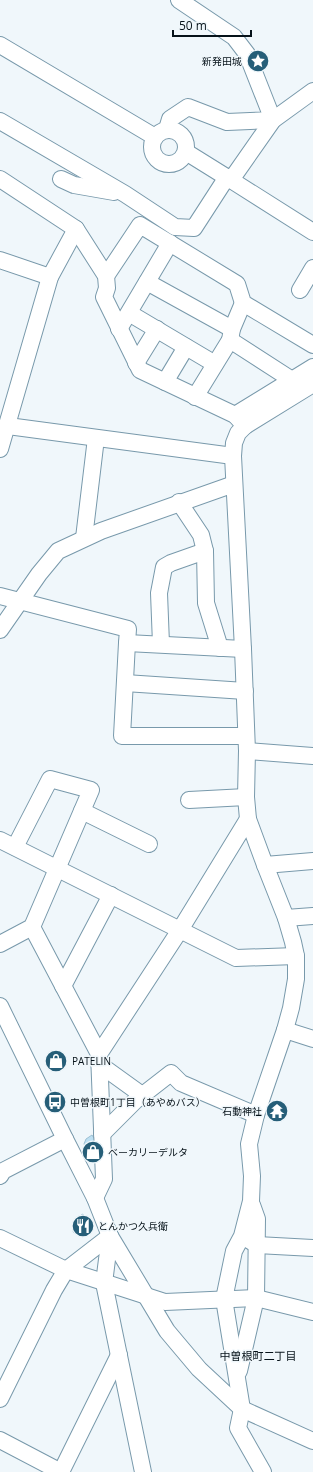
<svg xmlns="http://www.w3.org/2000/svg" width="313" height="1472" font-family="'Open Sans','Noto Sans JP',sans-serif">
<rect width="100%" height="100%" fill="#f0f7fb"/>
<!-- building -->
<g fill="#bde0f3" stroke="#9dc0d2">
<path d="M92,1135l5,8 -1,17 -3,1 -9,-17 2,-5z"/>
<path d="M82,1214l10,6 -9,17 -10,-5z"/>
</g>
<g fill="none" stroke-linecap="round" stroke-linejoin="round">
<!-- minor casing -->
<g stroke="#7899ab" stroke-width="18">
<g id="minor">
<path d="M0,45l155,92"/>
<path d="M0,121l125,73 50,33 19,1 33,-51"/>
<path d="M167,129l3,-10 18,-12 39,15 46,-2 -26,-66 -13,-17 -55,-37"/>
<circle cx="169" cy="147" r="17"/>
<path d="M186,152l45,28 42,-60 40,-29"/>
<path d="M0,179l76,50 30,47 1,12 -3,9 36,73 95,45 10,11"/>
<path d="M61,179l13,6 40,7"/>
<path d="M231,180l82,52"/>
<path d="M0,260l50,17"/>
<path d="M106,276l34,-51 97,59 6,19 70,42"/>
<path d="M147,282l85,47"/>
<path d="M300,290l13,-22"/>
<path d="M129,313l86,51"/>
<path d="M119,329l51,-86"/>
<path d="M230,340l62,40 5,7"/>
<path d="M136,363l21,-34"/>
<path d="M165,382l21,-35"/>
<path d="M195,397l35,-57 2,-11 11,-26"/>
<path d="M235,415l78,-48"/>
<path d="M8,426l225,30"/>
<path d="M0,449l50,-172 26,-48"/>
<path d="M179,502l22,33 4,16 1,52 14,45"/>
<path d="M84,538l12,-100"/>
<path d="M0,596l128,33 -1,14 116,6"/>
<path d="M0,630l39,-56 19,-23 43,-20 133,-47"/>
<path d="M127,643l-5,93h124"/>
<path d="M161,644l-2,-51 5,-26 7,-4 34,-12"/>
<path d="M125,683l120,8"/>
<path d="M247,751l66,5"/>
<path d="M189,800l57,-3"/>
<path d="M82,811l67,33"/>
<path d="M0,840l236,118 60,-2"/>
<path d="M265,865l48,-4"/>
<path d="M286,918l27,-2"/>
<path d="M32,927l67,127"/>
<path d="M0,944l32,-17 59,-137 -41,-11 -35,68"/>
<path d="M63,986l48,-91"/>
<path d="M0,1006l65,133 30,59 15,38 57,95 32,38 43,40 71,32"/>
<path d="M285,1030l28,9"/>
<path d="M99,1064l43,31"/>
<path d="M102,1134l33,-33 36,-28 10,10 75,32"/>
<path d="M0,1176l3,-5 62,-32"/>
<path d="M95,1198l9,-19 -5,-125 81,-124 68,-111"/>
<path d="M110,1236l-6,47 39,189"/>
<path d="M0,1238l66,32 99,32 91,-4 57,14"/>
<path d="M247,1239l10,6 56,3"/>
<path d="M239,1371l17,-73 1,-79 -5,-14"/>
<path d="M0,1399l54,-109 12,-20 44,-34"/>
<path d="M0,1440l61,32"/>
<path d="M61,1472l58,-117"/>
<path d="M263,1472l-25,-44 4,-19 -18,-110 10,-48 8,-15 9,-35 1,-25 -3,-32 7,-29 29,-85 6,-22 5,-29v-23l-3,-14 -7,-24 -21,-53 -17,-46 -2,-22 1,-46 -4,-102 -10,-193 1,-13 4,-10 7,-7 68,-42"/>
</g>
</g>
<!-- minor -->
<use href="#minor" stroke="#fff" stroke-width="16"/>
</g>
<!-- icons -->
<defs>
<g id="sight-disc" transform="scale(1.15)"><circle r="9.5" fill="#265e78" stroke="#f0f7fb"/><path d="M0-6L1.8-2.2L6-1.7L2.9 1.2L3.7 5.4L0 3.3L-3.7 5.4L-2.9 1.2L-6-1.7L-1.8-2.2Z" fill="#fff"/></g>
<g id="shop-disc" transform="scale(1.15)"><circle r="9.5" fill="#265e78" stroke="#f0f7fb"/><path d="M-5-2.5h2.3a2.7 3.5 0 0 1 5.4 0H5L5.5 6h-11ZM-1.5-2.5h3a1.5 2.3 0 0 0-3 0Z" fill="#fff"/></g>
<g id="bus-disc" transform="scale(1.15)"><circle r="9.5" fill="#265e78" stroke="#f0f7fb"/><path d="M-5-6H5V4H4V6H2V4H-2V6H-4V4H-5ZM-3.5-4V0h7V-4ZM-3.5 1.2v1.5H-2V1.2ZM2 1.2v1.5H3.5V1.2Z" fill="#fff"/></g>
<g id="temple-disc" transform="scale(1.15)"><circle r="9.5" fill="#265e78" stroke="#f0f7fb"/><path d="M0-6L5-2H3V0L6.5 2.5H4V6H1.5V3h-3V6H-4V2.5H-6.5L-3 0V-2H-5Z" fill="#fff"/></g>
<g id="restaurant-disc" transform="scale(1.15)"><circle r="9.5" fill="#265e78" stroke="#f0f7fb"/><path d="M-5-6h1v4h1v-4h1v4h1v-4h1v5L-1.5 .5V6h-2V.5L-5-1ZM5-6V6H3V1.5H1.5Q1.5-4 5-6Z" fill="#fff"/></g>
</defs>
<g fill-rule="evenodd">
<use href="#sight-disc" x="258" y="61"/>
<use href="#shop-disc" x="56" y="1061"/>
<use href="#bus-disc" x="55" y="1102"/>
<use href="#temple-disc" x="277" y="1111"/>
<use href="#shop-disc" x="93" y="1152"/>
<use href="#restaurant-disc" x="83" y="1226"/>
</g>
<g text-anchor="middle" stroke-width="3" stroke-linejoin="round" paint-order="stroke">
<!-- poi labels -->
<g font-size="10" fill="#061219" stroke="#f0f7fb" text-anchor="start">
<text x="242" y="65" text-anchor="end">新発田城</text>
<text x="72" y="1065">PATELIN</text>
<text x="70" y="1106">中曽根町1丁目（あやめバス）</text>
<text x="262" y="1115" text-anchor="end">石動神社</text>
<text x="108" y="1156">ベーカリーデルタ</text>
<text x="98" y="1230">とんかつ久兵衛</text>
</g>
<!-- neighbourhood labels -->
<g font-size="11" fill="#061219" stroke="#f0f7fb">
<text x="258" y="1360">中曽根町二丁目</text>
</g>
</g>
<!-- scale -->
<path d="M173 30v6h78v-6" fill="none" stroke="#061219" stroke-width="2"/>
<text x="179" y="30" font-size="12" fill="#061219" stroke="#f0f7fb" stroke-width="3" paint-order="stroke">50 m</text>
</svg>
